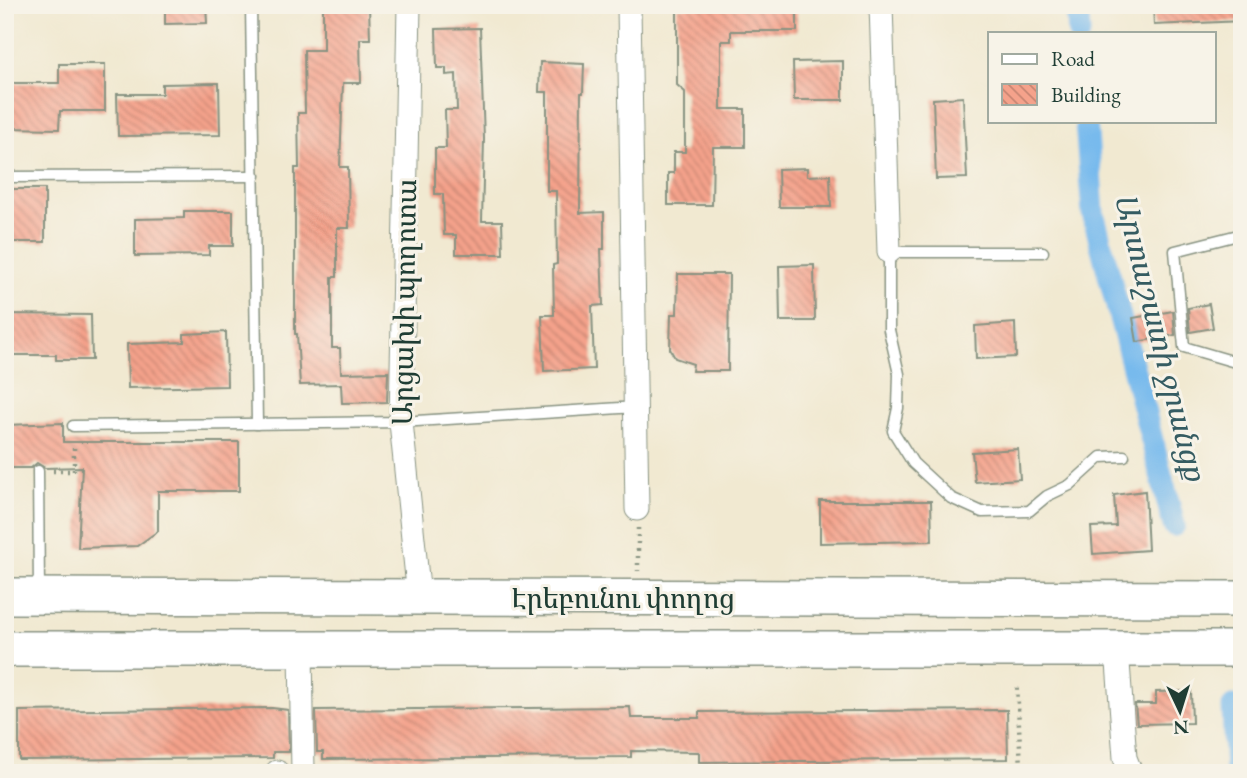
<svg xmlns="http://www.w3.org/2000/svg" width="1247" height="778" font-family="'EB Garamond','Noto Serif Armenian',serif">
<defs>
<pattern id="building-back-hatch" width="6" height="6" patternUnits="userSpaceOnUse" patternTransform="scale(1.75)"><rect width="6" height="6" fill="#f5a28b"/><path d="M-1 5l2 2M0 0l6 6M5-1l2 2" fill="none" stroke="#c68572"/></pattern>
</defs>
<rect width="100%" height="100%" fill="#f7f3e8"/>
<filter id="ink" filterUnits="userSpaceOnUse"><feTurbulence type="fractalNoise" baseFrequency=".0143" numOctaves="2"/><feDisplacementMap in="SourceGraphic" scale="14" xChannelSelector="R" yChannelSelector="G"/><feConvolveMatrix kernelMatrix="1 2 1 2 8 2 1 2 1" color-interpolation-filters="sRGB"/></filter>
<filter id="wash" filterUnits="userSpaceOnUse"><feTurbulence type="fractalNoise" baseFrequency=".00686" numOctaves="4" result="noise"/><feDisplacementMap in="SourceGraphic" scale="28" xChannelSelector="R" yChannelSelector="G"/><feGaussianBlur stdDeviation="1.57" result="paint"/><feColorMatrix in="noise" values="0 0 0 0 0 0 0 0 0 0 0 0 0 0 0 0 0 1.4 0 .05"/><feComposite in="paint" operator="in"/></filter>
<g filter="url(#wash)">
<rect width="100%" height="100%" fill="#f1e9d1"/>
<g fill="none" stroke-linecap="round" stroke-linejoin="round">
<!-- canal -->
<g stroke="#77baed" stroke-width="23">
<path d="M1077,5l2,28"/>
<path d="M1086,121l7,92 81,312"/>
<path d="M1233,707l3,66"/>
</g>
</g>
<g id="blocks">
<!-- building -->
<g fill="url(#building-back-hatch)">
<path d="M165,5h41l1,18 -42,1z"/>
<path d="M323,5h46l1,34h-10l1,44h-18l-3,84h8l1,61h-12v49h-5v71h8l1,25 47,-1 -1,30 -45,1 -1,-19 -41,1 -3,-51h-2v-166h4l-1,-55h7l-1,-63h19z"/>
<path d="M797,5v26h-66v10h-10v68h24v38h-32l-1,58h-44v-32h6v-21h11v-60l-8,-7v-78z"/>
<path d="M1153,5h89v16l-88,4z"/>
<path d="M480,28l4,111 -2,82h20l1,33h-47v-19h-12l-1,-41h-8v-46h11l-1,-38h12l-1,-36 -10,1v-7h-9l-1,-39z"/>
<path d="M843,61v39h-49l-1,-38z"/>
<path d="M540,62l44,2 -1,29h-2l-1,120 24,-1v37h-3l2,56 -11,1 2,63 -50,2 -2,-56h12l-1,-50 4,-1 -1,-73h-9v-99h-8z"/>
<path d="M59,64h46v47h-45l-1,18 -54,-1v-45h54z"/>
<path d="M219,83l1,52 -102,1 -1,-42h45v-10z"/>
<path d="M963,97l4,81 -31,1 -3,-80z"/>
<path d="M807,168v8l23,-1 1,32h-52l-1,-38z"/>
<rect x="5" y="189" width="40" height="53"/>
<path d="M184,211h49v35h-24v9l-74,1v-37l49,-1z"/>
<path d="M814,265l1,56h-35l-1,-55z"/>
<path d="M678,274h51l-1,97h-36l1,-7 -18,-6 -5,-9 1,-35h6z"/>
<path d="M1209,304l4,24 -23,4 -2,-24z"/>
<path d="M1173,311l2,24 -38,7 -4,-24z"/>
<path d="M5,314l86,1 1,45h-36v-5h-51z"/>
<path d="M1015,323l1,34 -40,2 -1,-33z"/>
<path d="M226,332l1,54 -99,2 -1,-44 57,-2v-8z"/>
<path d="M63,423v19h176v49h-81v40l-21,15 -59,2 4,-81 -37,1 -8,-5 -6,5h-26v-43z"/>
<path d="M1018,449l2,30 -45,3 -3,-30z"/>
<path d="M1145,491l3,59 -55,4 -2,-27 25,-1 -2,-31z"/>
<path d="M820,501h111l1,40 -112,2z"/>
<path d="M1191,691l1,32 -55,1 -2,-20h21v-12z"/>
<path d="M630,707l1,11h68v-6l308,-2 1,49 -309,3v-10l-68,-1v6l-308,2v-7h-6l-1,-42z"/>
<path d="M272,708l16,2 1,42h-16v6l-254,2v-49z"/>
</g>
</g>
</g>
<g filter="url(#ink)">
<use href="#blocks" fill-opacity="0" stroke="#889382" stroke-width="2"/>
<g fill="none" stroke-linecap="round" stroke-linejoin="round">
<!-- lane casing -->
<g stroke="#889382" stroke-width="13">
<g id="lane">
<path d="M251,5l6,419"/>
<path d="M5,177l250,-1"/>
<path d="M1242,234l-67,17 9,96 58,17"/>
<path d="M1043,252h-154v78l10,44 -1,34 -5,23 20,32 38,35 31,14 47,-1 18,-15 23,-11 31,-28 23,-1"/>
<path d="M73,426l328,-4 235,-15"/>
<path d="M38,471l1,119"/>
</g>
</g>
<!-- street casing -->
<g stroke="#889382" stroke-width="25">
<g id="street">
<path d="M409,5l-8,417 18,175"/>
<path d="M629,5l8,504"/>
<path d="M881,5l8,247"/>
<path d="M301,649l2,123"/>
<path d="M1117,649l8,109 6,15"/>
<path d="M277,773v-1"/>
</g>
</g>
<!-- primary casing -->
<g stroke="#889382" stroke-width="38">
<g id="primary">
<path d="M5,596l1237,3"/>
<path d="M5,649h1237"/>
</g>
</g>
<!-- path -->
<g stroke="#889382" stroke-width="4.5" stroke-dasharray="2 5" stroke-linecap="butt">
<path d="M53,471h21v-30"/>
<path d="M638,528v43"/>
<path d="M1002,773l19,-5 -4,-84"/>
</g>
<!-- lane -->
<use href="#lane" stroke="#fff" stroke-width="10"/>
<!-- street -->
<use href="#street" stroke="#fff" stroke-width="23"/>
<!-- primary -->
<use href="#primary" stroke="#fff" stroke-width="35"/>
</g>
</g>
<g text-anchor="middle" stroke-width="6" stroke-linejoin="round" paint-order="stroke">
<!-- street labels -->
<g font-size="28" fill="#1f3d34" stroke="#f7f3e8">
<text transform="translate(404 302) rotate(-89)" y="10">Արցախի պողոտա</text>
<text x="623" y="608">Էրեբունու փողոց</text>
</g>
<!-- water labels -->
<g font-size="30" font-style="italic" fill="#355c62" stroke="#f7f3e8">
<text transform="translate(1160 337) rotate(76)" y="10">Արտաշատի ջրանցք</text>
</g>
</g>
<!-- margin -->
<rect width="1247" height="778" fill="none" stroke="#f7f3e8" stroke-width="28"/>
<!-- legend -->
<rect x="988" y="32" width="228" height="91" fill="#f7f3e8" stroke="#a1aaa0" stroke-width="2"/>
<rect x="1002" y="54" width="35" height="10" fill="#ffffff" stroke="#a1aaa0" stroke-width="2"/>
<text x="1051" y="66" font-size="21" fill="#1f3d34">Road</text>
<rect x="1002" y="84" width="35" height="21" fill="url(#building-back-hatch)" stroke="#a1aaa0" stroke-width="2"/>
<text x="1051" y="102" font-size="21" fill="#1f3d34">Building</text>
<!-- north arrow -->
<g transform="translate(1180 711) rotate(176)" stroke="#f7f3e8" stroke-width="5" paint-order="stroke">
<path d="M0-5L12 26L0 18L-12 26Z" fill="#1f3d34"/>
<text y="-10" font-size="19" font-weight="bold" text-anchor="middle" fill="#1f3d34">N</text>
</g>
</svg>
